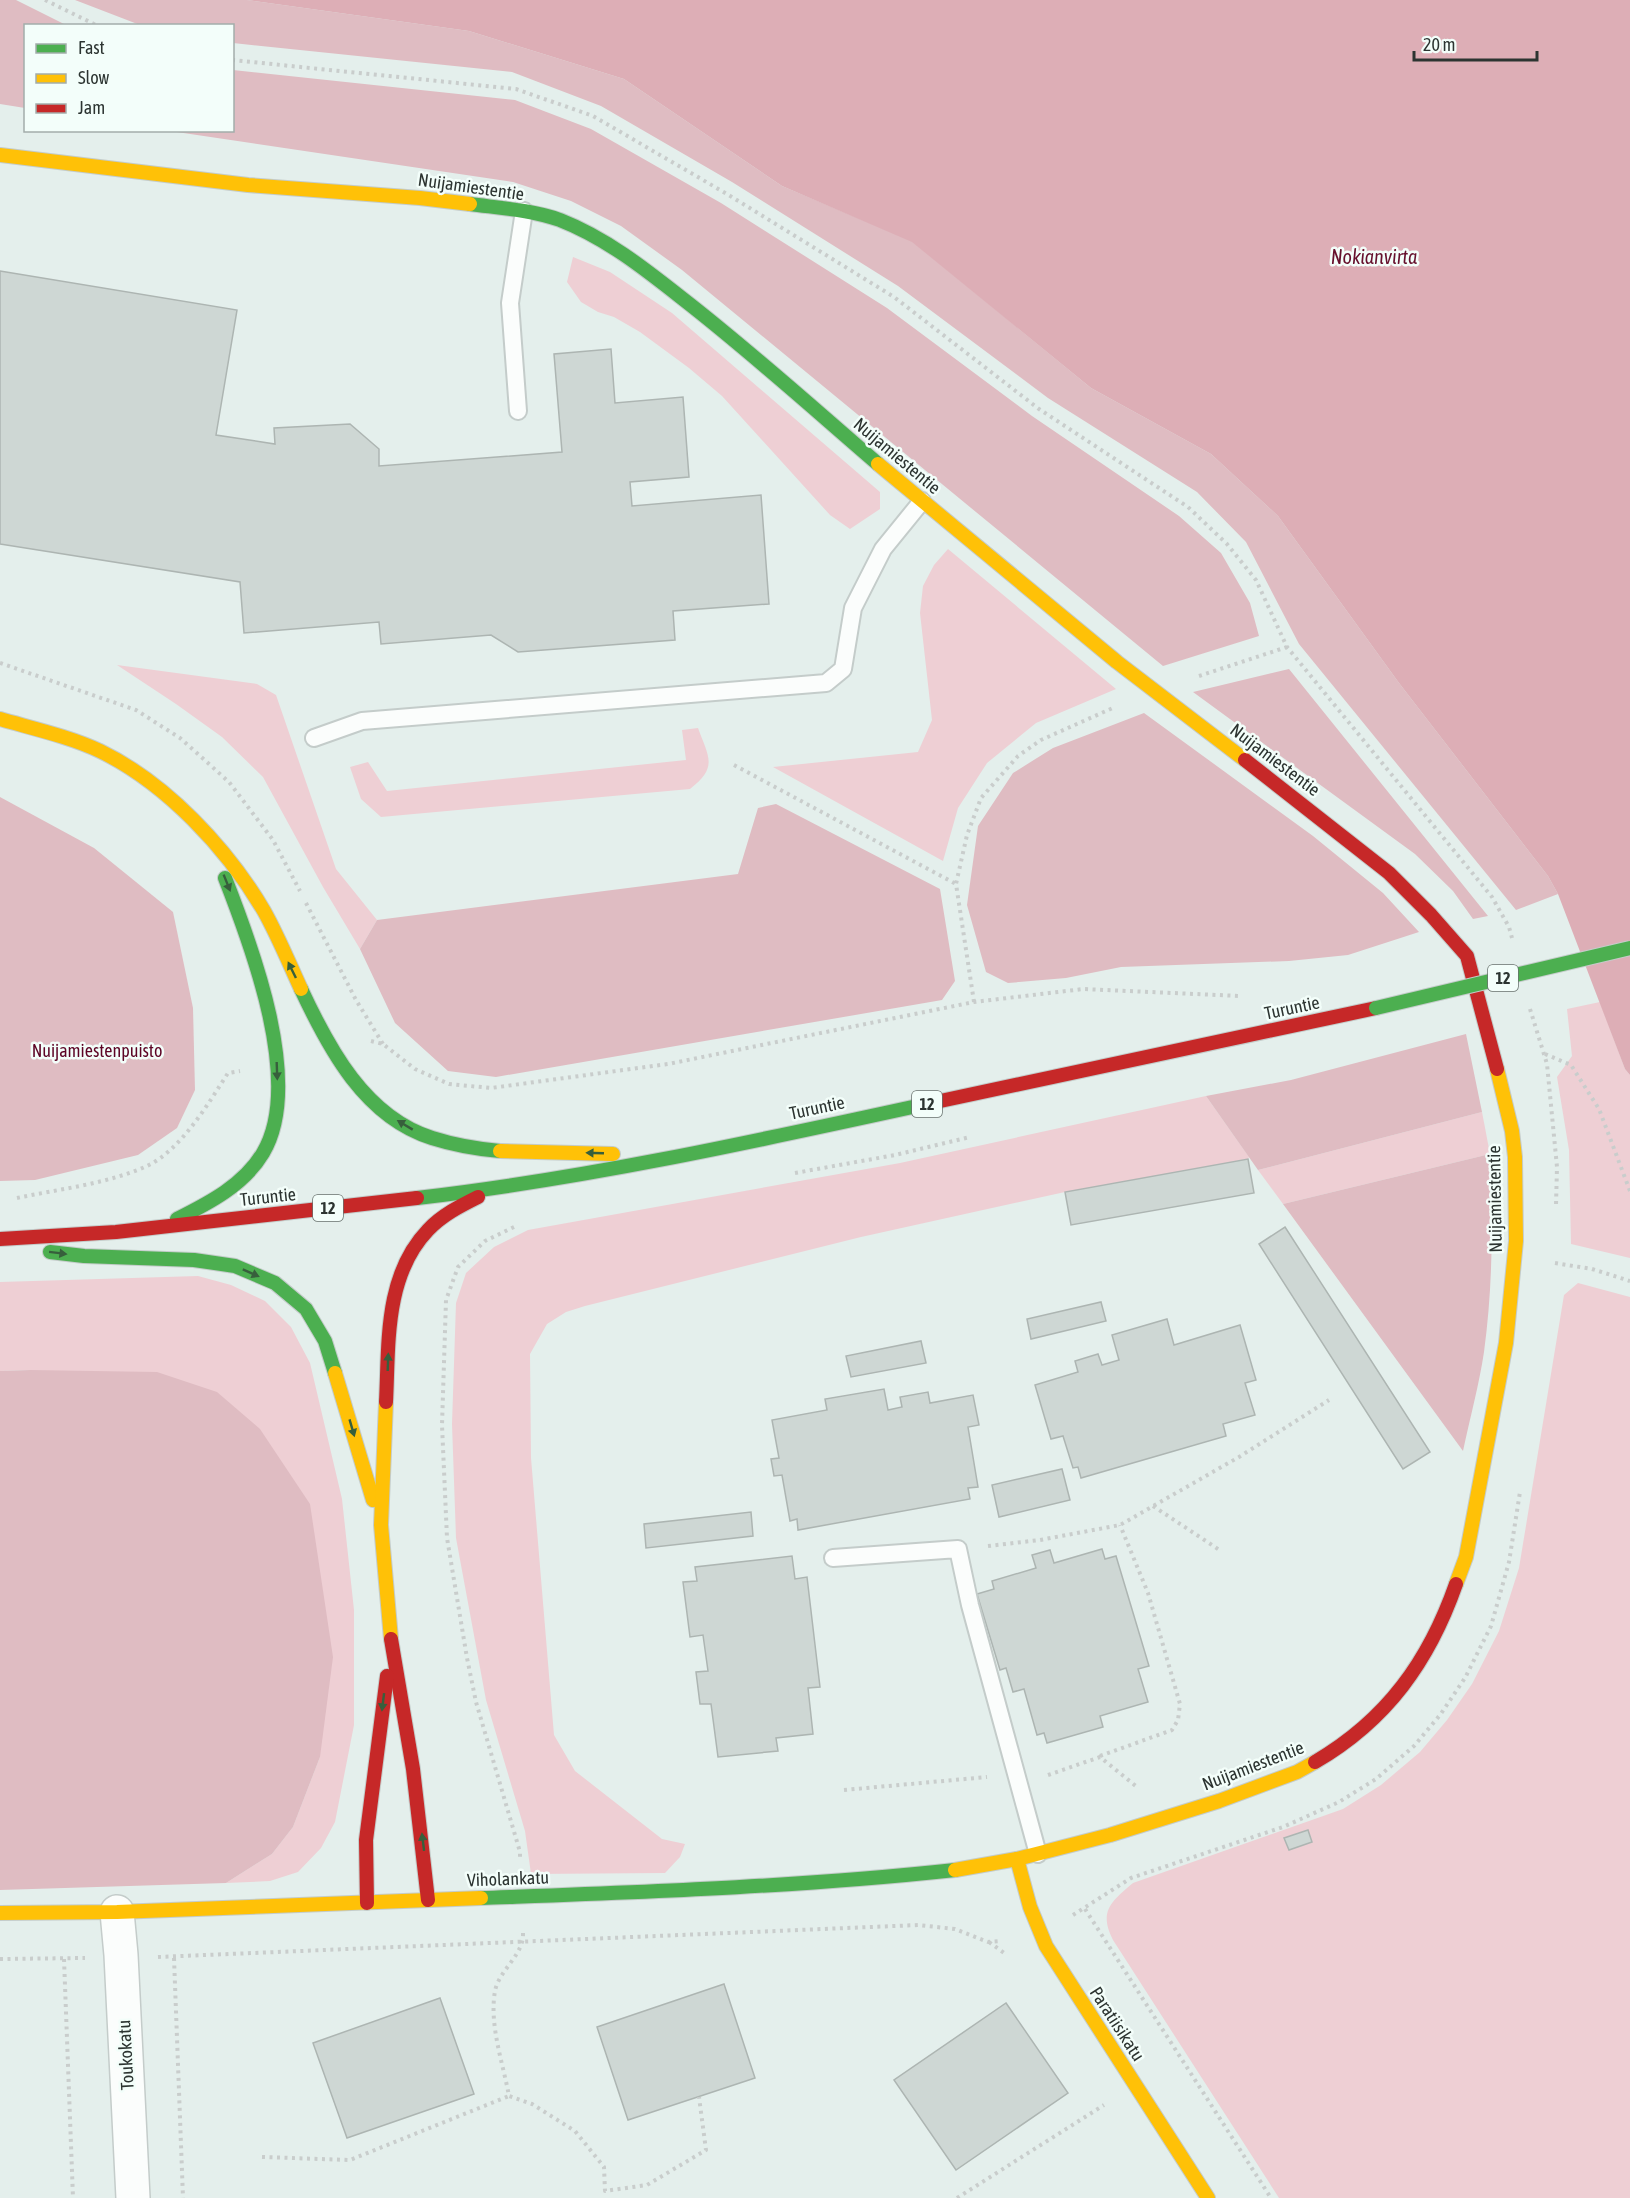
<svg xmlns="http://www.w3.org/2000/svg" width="1630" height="2198" font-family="'Asap Condensed',sans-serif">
<rect width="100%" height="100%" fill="#e4efec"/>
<!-- green -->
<g fill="#eecfd4">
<path d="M573,257l37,15 62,41 208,179v17l-30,20 -20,-14 -108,-119 -33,-28 -49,-36 -26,-15 -16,-5 -17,-10 -14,-20z"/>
<path d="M948,549l168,140 -80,34 -49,40 -29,45 -15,53 -170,-94 145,-15 14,-32 -12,-107 3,-27 11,-21z"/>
<path d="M117,665l140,19 19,11 60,174 41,51 -17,29 -37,-62 -60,-110 -41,-40 -46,-33z"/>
<path d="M698,728c11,30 20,39 -8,61l-309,28 -20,-18 -11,-32 18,-5 19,29 299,-31 -4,-30z"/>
<path d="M1600,1002l25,67 5,6v183l-59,-14 -2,-94 -12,-73 15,-21 -5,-47z"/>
<path d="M1206,1096l43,61 -1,2 -183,33 -204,45 -276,69 -19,6 -19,12 -17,30 1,104 23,277 21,36 87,68 23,5 -5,13 -15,16 -134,1 -6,-43 -39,-131 -30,-162 -4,-114 4,-121 10,-30 28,-26 34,-17 372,-67z"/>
<path d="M1482,1112l8,42 -207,50 -25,-34z"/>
<path d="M198,1276l33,9 34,16 26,26 19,36 32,136 12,111v115l-19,97 -14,26 -23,24 -28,9 -44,2 46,-29 21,-27 27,-70 -290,-387 -30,1v-89z"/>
<path d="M1578,1283l52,14v901h-351l-166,-258c-15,-29 -1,-39 20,-57l210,-74 38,-24 39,-33 27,-32 25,-36 27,-53 20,-63 45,-273z"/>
</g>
<!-- forest -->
<g fill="#dfbcc2">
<path d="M0,0h16l50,25 -40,1 -1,82 -25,-4z"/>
<path d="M75,0h172l222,31 155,48 158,107 130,55 179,147 120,66 67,62 121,167 149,193 10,18 -42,16 -217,-266 -53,-102 -49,-50 -149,-94 -150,-112 -166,-104 -131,-76 -89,-34 -279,-29 -1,-17 -92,-1z"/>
<path d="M233,70l282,30 76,29 130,74 166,105 145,108 147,100 42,37 29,50 9,33 -96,30 -481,-396 -61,-44 -50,-25 -58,-19 -343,-51 62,-1z"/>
<path d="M1289,669l199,247 -15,3 -20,-28 -38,-37 -222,-162z"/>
<path d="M1144,713l169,123 70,57 36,39 -71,23 -59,6 -168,6 -55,11 -58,5 -22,-11 -19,-67 11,-79 35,-53 40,-25z"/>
<path d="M0,797l94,51 79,64 20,96 2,82 -18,38 -39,27 -103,25 -35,1z"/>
<path d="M776,804l164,85 15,92 -13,19 -446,77 -48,-6 -53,-48 -35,-74 17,-29 361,-46 20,-66z"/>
<path d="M1466,1034l16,78 -224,58 -52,-74 85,-16z"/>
<path d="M1490,1154c3,66 3,132 -6,198 -5,33 -14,66 -21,99l-180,-247z"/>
<path d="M30,1370l127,2 60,20 43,37 50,75 23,153 -13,100 -27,70 -21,27 -46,29 -226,7v-519z"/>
</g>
<!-- water -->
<path fill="#ddaeb6" d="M247,0h1383v1075l-5,-6 -67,-175 -10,-18 -149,-193 -121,-167 -67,-62 -120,-66 -179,-146 -130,-56 -158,-107 -155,-48z"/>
<!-- building -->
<g fill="#ced7d4" stroke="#adb5b2" stroke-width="1.5">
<path d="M0,271l237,39 -21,125 59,9 -1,-16 76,-4 29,25v17l183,-14 -8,-98 57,-5 4,54 68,-6 6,80 -59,5 2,24 129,-11 8,109 -96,7 2,29 -157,12 -27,-17 -110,9 -2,-22 -135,11 -4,-51 -240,-38z"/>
<path d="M1248,1159l6,34 -183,32 -6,-33z"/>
<path d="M1285,1227l145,225 -27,17 -144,-225z"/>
<path d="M1101,1302l5,19 -75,18 -4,-20z"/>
<path d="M1167,1319l7,26 66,-20 16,55 -11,3 10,32 -32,9 3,12 -145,42 -3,-11 -5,1 -10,-32 -12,3 -16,-54 43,-13 -3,-11 23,-7 4,11 17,-5 -7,-25z"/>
<path d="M921,1341l5,22 -75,14 -5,-21z"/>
<path d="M884,1389l4,21 14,-3 -2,-10 28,-5 2,11 43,-8 6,30 -11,2 10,60 -10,1 2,11 -172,31 -1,-11 -7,2 -8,-46 -8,1 -3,-17 8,-1 -7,-38 55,-10 -2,-11z"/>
<path d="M1062,1469l8,31 -71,17 -7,-32z"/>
<path d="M751,1512l2,24 -107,12 -2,-24z"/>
<path d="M1102,1549l3,10 11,-3 33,110 -11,3 10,33 -48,14 3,11 -56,16 -3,-10 -7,2 -13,-46 -11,3 -7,-24 -6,2 -23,-76 17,-5 -2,-8 44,-13 -4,-13 18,-5 4,13z"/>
<path d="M792,1556l3,23 12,-2 13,110 -12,1 5,46 -37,4 2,13 -60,6 -7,-53h-11l-4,-32 12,-1 -5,-36 -13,2 -7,-55 14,-1 -2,-14z"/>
<path d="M1308,1830l4,12 -23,8 -5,-12z"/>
<path d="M724,1984l31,94 -127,42 -31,-93z"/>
<path d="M440,1998l34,96 -127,44 -34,-95z"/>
<path d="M1006,2003l62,90 -112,77 -62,-90z"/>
</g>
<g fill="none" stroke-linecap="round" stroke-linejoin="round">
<!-- lane casing -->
<g stroke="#c4ccca" stroke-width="20">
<g id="lane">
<path d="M518,411l-8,-108 14,-92"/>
<path d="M314,738l48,-17 464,-38 17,-14 10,-61 30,-59 39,-48"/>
<path d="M833,1558l125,-9 12,56 68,249"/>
</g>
</g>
<!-- street casing -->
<g stroke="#c4ccca" stroke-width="36">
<path id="street" d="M117,1912l4,43 12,243"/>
</g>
<!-- fast casing -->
<g stroke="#c4ccca" stroke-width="16">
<g id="fast">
<path d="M470,204c30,4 62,6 90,16 46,18 85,49 123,79 67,52 130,109 195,165"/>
<path d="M301,989c28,60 64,128 131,149 22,7 45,11 68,13"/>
<path d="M417,1198c173,-20 344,-58 514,-95"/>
<path d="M177,1219c32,-16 67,-34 86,-66 41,-69 -11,-206 -38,-275"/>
<path d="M50,1252l34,4 110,4 41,6 40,17 31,26 19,32 10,32"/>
<path d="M481,1898c159,-6 317,-11 474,-28"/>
</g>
</g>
<!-- slow casing -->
<g stroke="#c4ccca" stroke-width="16">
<g id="slow">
<path d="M0,155l248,30 172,13 50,6"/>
<path d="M878,464l239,198 128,98"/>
<path d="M0,719c31,9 71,18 100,32 66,32 127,97 164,160 14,25 25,52 37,78"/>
<path d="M500,1151l113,3"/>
<path d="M335,1373l38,127"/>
<path d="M386,1402l-5,123 10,114"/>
<path d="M1456,1584l10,-27 40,-214 10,-102 -1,-84 -3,-26 -15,-62"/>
<path d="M1017,1859l13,48 16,39 162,252"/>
<path d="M955,1870l62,-11 93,-24 109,-34 78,-29 18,-10"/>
<path d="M0,1913l117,-1 364,-14"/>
</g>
</g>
<!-- jam casing -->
<g stroke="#c4ccca" stroke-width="16">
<g id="jam">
<path d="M1245,760l144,113 42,42 36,41 30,113"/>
<path d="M931,1103l445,-95"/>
<path d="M0,1239l116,-7 301,-34"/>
<path d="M386,1402c3,-58 -2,-126 42,-172 14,-15 32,-24 50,-33"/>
<path d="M391,1639l22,130 15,131"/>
<path d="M1315,1762c72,-42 114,-101 141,-178"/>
<path d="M367,1903l-1,-63 21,-164"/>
</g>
</g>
<!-- path -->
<g stroke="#c9cdcc" stroke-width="4" stroke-dasharray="3 4.5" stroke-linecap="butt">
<path d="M45,0l53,26"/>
<path d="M232,60l284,29 77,27 134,78 167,103 145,112 149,98 39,37 29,36 31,67 205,250 17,30 3,11"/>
<path d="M0,663l136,47 44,28 49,44 44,58 27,51"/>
<path d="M1199,676l88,-29"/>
<path d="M734,765l222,119"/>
<path d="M306,903l50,97 27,44"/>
<path d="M974,1002l-18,-118 11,-49 14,-37 37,-42 23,-16 74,-33"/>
<path d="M1530,1009l17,55 10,103 -1,38"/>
<path d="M371,1041l12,3 32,25 34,15 42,4 177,-24 306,-62 109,-13 157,7"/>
<path d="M1545,1054l26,11 28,44 31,82"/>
<path d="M795,1173l100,-18 75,-18"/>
<path d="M17,1198c42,-9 90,-14 130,-32 34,-16 61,-62 81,-93l12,-2"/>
<path d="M514,1227l-29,14 -27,26 -12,33 -4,125 5,113 20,120 9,44 44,150v8"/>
<path d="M1555,1263l37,6 38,12"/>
<path d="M1153,1506l68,45"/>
<path d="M988,1546l52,-6 80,-15 119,-68 90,-57"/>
<path d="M1100,1756l72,-26 6,-10 2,-16 -32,-111 -28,-68"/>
<path d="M1048,1775l52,-18 37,30"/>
<path d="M844,1790l143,-13"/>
<path d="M1085,1909l186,289"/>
<path d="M1073,1915l58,-37 152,-51 56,-25 37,-23 38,-33 26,-31 25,-37 26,-52 18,-64 11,-70"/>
<path d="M523,1933c1,22 -24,37 -28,58 -6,34 8,72 14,105l23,8 43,27 29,36 1,24 42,-6 59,-35 -7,-53"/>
<path d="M989,1942l18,13"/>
<path d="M158,1957l760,-32 37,4 33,13 14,-1"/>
<path d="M174,1958l9,240"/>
<path d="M0,1959l85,-1"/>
<path d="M64,1959l9,239"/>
<path d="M262,2157l88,3 159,-64"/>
<path d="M957,2198l147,-93"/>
</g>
<!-- lane -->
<use href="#lane" stroke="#fbfdfc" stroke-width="16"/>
<!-- street -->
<use href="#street" stroke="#fbfdfc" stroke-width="33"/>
<!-- fast -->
<use href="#fast" stroke="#4caf50" stroke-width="14"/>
<!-- slow -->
<use href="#slow" stroke="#ffc107" stroke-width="14"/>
<!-- jam -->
<use href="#jam" stroke="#c62828" stroke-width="14"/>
<!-- fast-bridge casing -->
<g stroke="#c4ccca" stroke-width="16" stroke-linecap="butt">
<path id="fast-bridge" d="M1376,1008l254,-60"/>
</g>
<!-- fast-bridge -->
<use href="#fast-bridge" stroke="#4caf50" stroke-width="14"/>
</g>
<!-- one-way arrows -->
<defs><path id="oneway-solid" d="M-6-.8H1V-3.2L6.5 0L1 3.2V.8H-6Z" transform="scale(1.5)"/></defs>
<g fill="#375f3c">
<use href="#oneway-solid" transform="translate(227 883) rotate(68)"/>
<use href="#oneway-solid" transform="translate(292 970) rotate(-116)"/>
<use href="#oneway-solid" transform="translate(277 1071) rotate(88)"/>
<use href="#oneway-solid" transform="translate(405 1125) rotate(-149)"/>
<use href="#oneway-solid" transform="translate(595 1153) rotate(-178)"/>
<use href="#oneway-solid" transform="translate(58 1253) rotate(7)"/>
<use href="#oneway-solid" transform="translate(251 1273) rotate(24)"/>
<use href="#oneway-solid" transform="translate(388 1362) rotate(-88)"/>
<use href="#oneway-solid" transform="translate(352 1428) rotate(74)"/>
<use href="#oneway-solid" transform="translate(383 1702) rotate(97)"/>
<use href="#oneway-solid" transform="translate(423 1842) rotate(-97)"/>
</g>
<g text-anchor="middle" stroke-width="5" stroke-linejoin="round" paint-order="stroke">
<!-- shield labels -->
<g fill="#f3fefa" stroke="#68716d" stroke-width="1.5">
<rect x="1488" y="965" width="30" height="26" rx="4.5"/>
<rect x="912" y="1091" width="30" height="26" rx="4.5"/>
<rect x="313" y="1195" width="30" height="26" rx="4.5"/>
</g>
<g font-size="16" font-weight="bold" fill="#2c3431">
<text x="1503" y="984">12</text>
<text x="927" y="1110">12</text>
<text x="328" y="1214">12</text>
</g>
<!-- street labels -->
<g font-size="18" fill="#2c3431" stroke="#f3fefa">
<text transform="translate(471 187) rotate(8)" y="6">Nuijamiestentie</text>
<text transform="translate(897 456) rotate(40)" y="6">Nuijamiestentie</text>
<text transform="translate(1275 760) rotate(37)" y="6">Nuijamiestentie</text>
<text transform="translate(1292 1008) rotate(-12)" y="6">Turuntie</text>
<text transform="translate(817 1108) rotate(-12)" y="6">Turuntie</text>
<text transform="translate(268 1197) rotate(-6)" y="6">Turuntie</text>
<text transform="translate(1495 1199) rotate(-91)" y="6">Nuijamiestentie</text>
<text transform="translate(1253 1766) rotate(-21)" y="6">Nuijamiestentie</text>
<text transform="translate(508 1879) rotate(-2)" y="6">Viholankatu</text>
<text transform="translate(1117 2024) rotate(57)" y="6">Paratiisikatu</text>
<text transform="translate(126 2055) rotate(-93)" y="6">Toukokatu</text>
</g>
<!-- park labels -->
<g font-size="18" fill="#5d0425" stroke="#f3fefa">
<text x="97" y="1057">Nuijamiestenpuisto</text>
</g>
<!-- water labels -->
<g font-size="20" font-style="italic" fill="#66102d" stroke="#f3fefa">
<text x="1374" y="264">Nokianvirta</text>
</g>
</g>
<!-- legend -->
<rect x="24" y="24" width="210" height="108" fill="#f3fefa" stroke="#a3adaa" stroke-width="1.5"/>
<rect x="36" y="44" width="30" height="9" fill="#4caf50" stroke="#a3adaa" stroke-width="1.5"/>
<text x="78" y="54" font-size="18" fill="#2c3431">Fast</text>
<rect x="36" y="74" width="30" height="9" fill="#ffc107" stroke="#a3adaa" stroke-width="1.5"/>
<text x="78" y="84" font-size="18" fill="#2c3431">Slow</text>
<rect x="36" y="104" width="30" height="9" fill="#c62828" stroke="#a3adaa" stroke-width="1.5"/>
<text x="78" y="114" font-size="18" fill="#2c3431">Jam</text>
<!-- scale -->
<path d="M1414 51v9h123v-9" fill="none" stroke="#2c3431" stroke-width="3"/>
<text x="1423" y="51" font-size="18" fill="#2c3431" stroke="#f3fefa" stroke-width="4.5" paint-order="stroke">20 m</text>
</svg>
